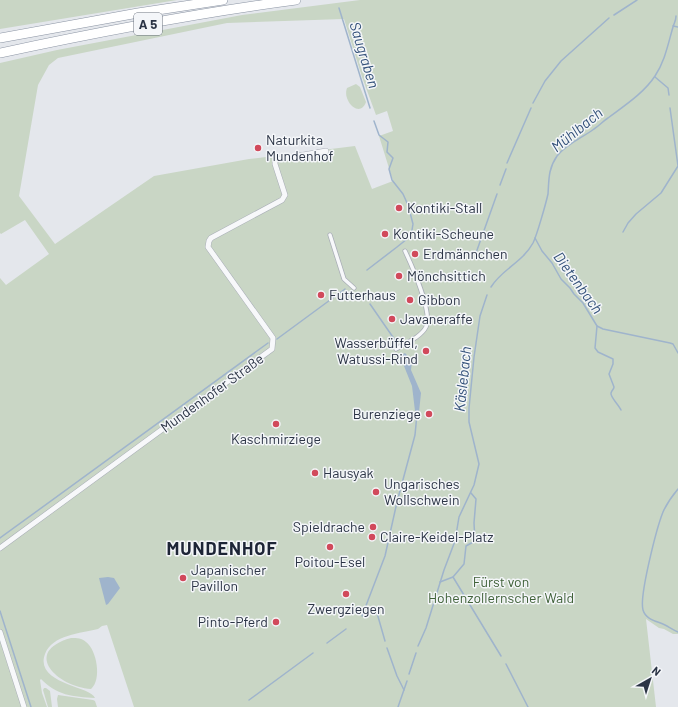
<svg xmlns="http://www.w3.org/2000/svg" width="678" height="707" font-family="Barlow,sans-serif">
<rect width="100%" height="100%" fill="#e4e7ec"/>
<!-- green -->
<g fill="#c9d6c5" fill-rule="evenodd">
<path d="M0,0h177l-177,29z"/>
<path d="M360,0h318v634h-5l-9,-5 -5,-1 -13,-9 10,88h-522l-27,-82 -5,1 -4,3c-17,4 -46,6 -53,25 -11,30 46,32 50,44 -22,-1 -39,-3 -54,-19l-1,1 2,13 5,14h-47v-429l6,7 43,-31 -24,-34 -24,14 -1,-1v-170l57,-13 185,-35zM344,19l18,58 14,38 11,-4 6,20 -14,5 14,45 -21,8 -17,-43 -106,13 -95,17 -99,68 -36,-48 19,-111 11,-20 9,-7 169,-35z"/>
<path d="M356,84l4,3 6,15c-6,17 -24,-1 -19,-14z"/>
<path d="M71,638c6,0 11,0 15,4 11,8 16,38 5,47 -33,-2 -70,-37 -20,-51z"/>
<path d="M44,688h2l4,3 2,16h-4l-5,-17z"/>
<path d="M58,695l35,5 2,1 2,6h-39l-1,-8z"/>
</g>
<!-- water -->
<g fill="#9fb4cc">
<path d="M405,353l7,8 -1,9 10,23 -2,19 -2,2 -2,-3 -3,-25 -12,-30z"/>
<path d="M108,577l6,1 6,10 -12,16 -2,1 -7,-27z"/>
</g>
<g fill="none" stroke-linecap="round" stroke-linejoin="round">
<!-- stream -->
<g stroke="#9fb4cc" stroke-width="1.5">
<path d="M339,8l31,100"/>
<path d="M614,15l23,-15"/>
<path d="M673,26l5,1"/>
<path d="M655,77l13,11 1,7"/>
<path d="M533,103l12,-22 16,-20 48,-43"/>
<path d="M507,163l24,-55"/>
<path d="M500,185l6,-16"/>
<path d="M623,232l5,-9 8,-9 25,-21 17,-27 -8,-58"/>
<path d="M535,238l7,13 10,12 9,16 9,9 4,6 9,9 14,23 6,3 67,14 3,1 5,9"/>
<path d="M476,253l21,-59"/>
<path d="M367,270l30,-23 10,-8 5,-9 1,-6 -5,-19 -5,-11 -11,-14 -3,-11 4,-11 -6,-6 1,-10 -9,-7 -5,-14"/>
<path d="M491,287c11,-18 31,-24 42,-44 4,-8 13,-40 15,-49 1,-14 0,-25 9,-38 9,-12 25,-18 37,-27 5,-3 9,-8 14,-11 16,-12 36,-25 47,-42 10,-15 13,-32 18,-49 1,-4 3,-6 3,-11"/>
<path d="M370,304l27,39"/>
<path d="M597,326l-2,22 3,4 15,7v5l-4,10 5,13c0,2 -2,3 -3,6 -1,4 8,12 10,17"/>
<path d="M277,339l68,-50"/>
<path d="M678,489c-6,7 -11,14 -15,23 -6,15 -24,84 -20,98 3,10 14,11 22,15 4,2 8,5 13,7"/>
<path d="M0,538l268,-195"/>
<path d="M453,577l48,79"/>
<path d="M440,582l13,-5 11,-13 2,-18 9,-5 -1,-18 2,-24 -5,-6"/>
<path d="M0,611l31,96"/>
<path d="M377,613l8,28"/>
<path d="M362,616l23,-60 12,-54 18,-67 2,-21"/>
<path d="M327,643l19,-14"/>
<path d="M418,646l8,-18 18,-58 11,-29 4,-24 15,-32 5,-21 -10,-42v-14l5,-51 6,-41 7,-21"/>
<path d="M387,648l10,28 7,14"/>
<path d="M506,664l22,43"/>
<path d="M409,674l7,-21"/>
<path d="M249,700l64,-47"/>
<path d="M398,707l9,-26"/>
</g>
<!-- pedestrian casing -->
<g stroke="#a9aeb7" stroke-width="5">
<g id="pedestrian">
<path d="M330,235l14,44 10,9"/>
<path d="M396,349c10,-6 25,-12 30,-22 7,-14 -14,-61 -21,-76"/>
</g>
</g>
<!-- minor casing -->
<g stroke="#a9aeb7" stroke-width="6">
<g id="minor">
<path d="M0,548l272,-199 1,-11 -65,-91 1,-6 2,-3 71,-38 3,-5 -10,-31v-4l51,-9"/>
<path d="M0,632l24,75"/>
</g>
</g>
<!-- motorway casing -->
<g stroke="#8b94a3" stroke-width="10">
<g id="motorway">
<path d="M0,38l138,-25 85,-13"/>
<path d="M0,53c98,-21 197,-40 296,-53"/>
</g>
</g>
<!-- pedestrian -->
<use href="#pedestrian" stroke="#f7f8fa" stroke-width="3.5"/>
<!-- minor -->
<use href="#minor" stroke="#f7f8fa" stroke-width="5"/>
<!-- motorway -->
<use href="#motorway" stroke="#fff" stroke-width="9"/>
</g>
<!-- markers -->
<g fill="#d1495b" stroke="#f4f6f9" stroke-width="1.5">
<circle cx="258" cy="148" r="4"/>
<circle cx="399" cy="208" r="4"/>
<circle cx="385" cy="234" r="4"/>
<circle cx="415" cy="254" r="4"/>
<circle cx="399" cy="276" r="4"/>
<circle cx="321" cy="295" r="4"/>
<circle cx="410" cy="300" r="4"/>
<circle cx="392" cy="319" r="4"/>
<circle cx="426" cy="351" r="4"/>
<circle cx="429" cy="414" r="4"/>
<circle cx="276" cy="424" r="4"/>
<circle cx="315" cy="473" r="4"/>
<circle cx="376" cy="492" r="4"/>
<circle cx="373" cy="527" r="4"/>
<circle cx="372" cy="537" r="4"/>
<circle cx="330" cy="547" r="4"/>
<circle cx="183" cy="578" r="4"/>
<circle cx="346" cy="594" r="4"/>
<circle cx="276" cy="622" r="4"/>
</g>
<g text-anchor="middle" stroke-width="3" stroke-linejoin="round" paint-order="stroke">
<!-- shield labels -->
<rect fill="#f4f6f9" stroke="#676e7b" stroke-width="1" x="134" y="13" width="28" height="22" rx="3"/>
<g font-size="13" font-weight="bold" fill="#2b3445">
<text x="148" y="29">A 5</text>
</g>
<!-- poi labels -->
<g font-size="14" fill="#2b3445" stroke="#f4f6f9" text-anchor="start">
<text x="266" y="145">Naturkita<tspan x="266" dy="16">Mundenhof</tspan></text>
<text x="407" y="213">Kontiki-Stall</text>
<text x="393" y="239">Kontiki-Scheune</text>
<text x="423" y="259">Erdmännchen</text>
<text x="407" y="281">Mönchsittich</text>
<text x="329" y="300">Futterhaus</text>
<text x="418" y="305">Gibbon</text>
<text x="400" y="324">Javaneraffe</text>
<text x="418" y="348" text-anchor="end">Wasserbüffel,<tspan x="418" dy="16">Watussi-Rind</tspan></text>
<text x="421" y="419" text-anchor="end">Burenziege</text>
<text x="276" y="444" text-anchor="middle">Kaschmirziege</text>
<text x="323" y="478">Hausyak</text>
<text x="384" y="489">Ungarisches<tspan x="384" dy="16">Wollschwein</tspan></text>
<text x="365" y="532" text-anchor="end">Spieldrache</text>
<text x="380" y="542">Claire-Keidel-Platz</text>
<text x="330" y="567" text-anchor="middle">Poitou-Esel</text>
<text x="191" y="575">Japanischer<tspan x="191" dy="16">Pavillon</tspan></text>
<text x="346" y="614" text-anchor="middle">Zwergziegen</text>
<text x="268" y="627" text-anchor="end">Pinto-Pferd</text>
</g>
<!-- street labels -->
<g font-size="14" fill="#2b3445" stroke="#f4f6f9">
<text transform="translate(212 393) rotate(-36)" y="5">Mundenhofer Straße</text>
</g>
<!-- park labels -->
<g font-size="14" fill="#3f6138" stroke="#f4f6f9">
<text x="501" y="587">Fürst von<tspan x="501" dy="16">Hohenzollernscher Wald</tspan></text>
</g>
<!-- water labels -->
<g font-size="15" font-style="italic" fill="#34527a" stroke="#f4f6f9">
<text transform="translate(364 55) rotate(73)" y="5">Saugraben</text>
<text transform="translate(577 130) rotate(-39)" y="5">Mühlbach</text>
<text transform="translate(578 283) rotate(54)" y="5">Dietenbach</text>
<text transform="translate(463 379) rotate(-84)" y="5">Käslebach</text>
</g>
<!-- district labels -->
<g font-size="18" font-weight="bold" letter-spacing="1" fill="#1d2536" stroke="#f4f6f9">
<text x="222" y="555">MUNDENHOF</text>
</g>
</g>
<!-- north arrow -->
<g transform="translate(650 679) rotate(39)" stroke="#f4f6f9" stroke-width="3" paint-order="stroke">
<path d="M0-3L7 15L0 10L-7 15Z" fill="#2b3445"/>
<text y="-6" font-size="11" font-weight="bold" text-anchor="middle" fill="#2b3445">N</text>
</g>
</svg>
